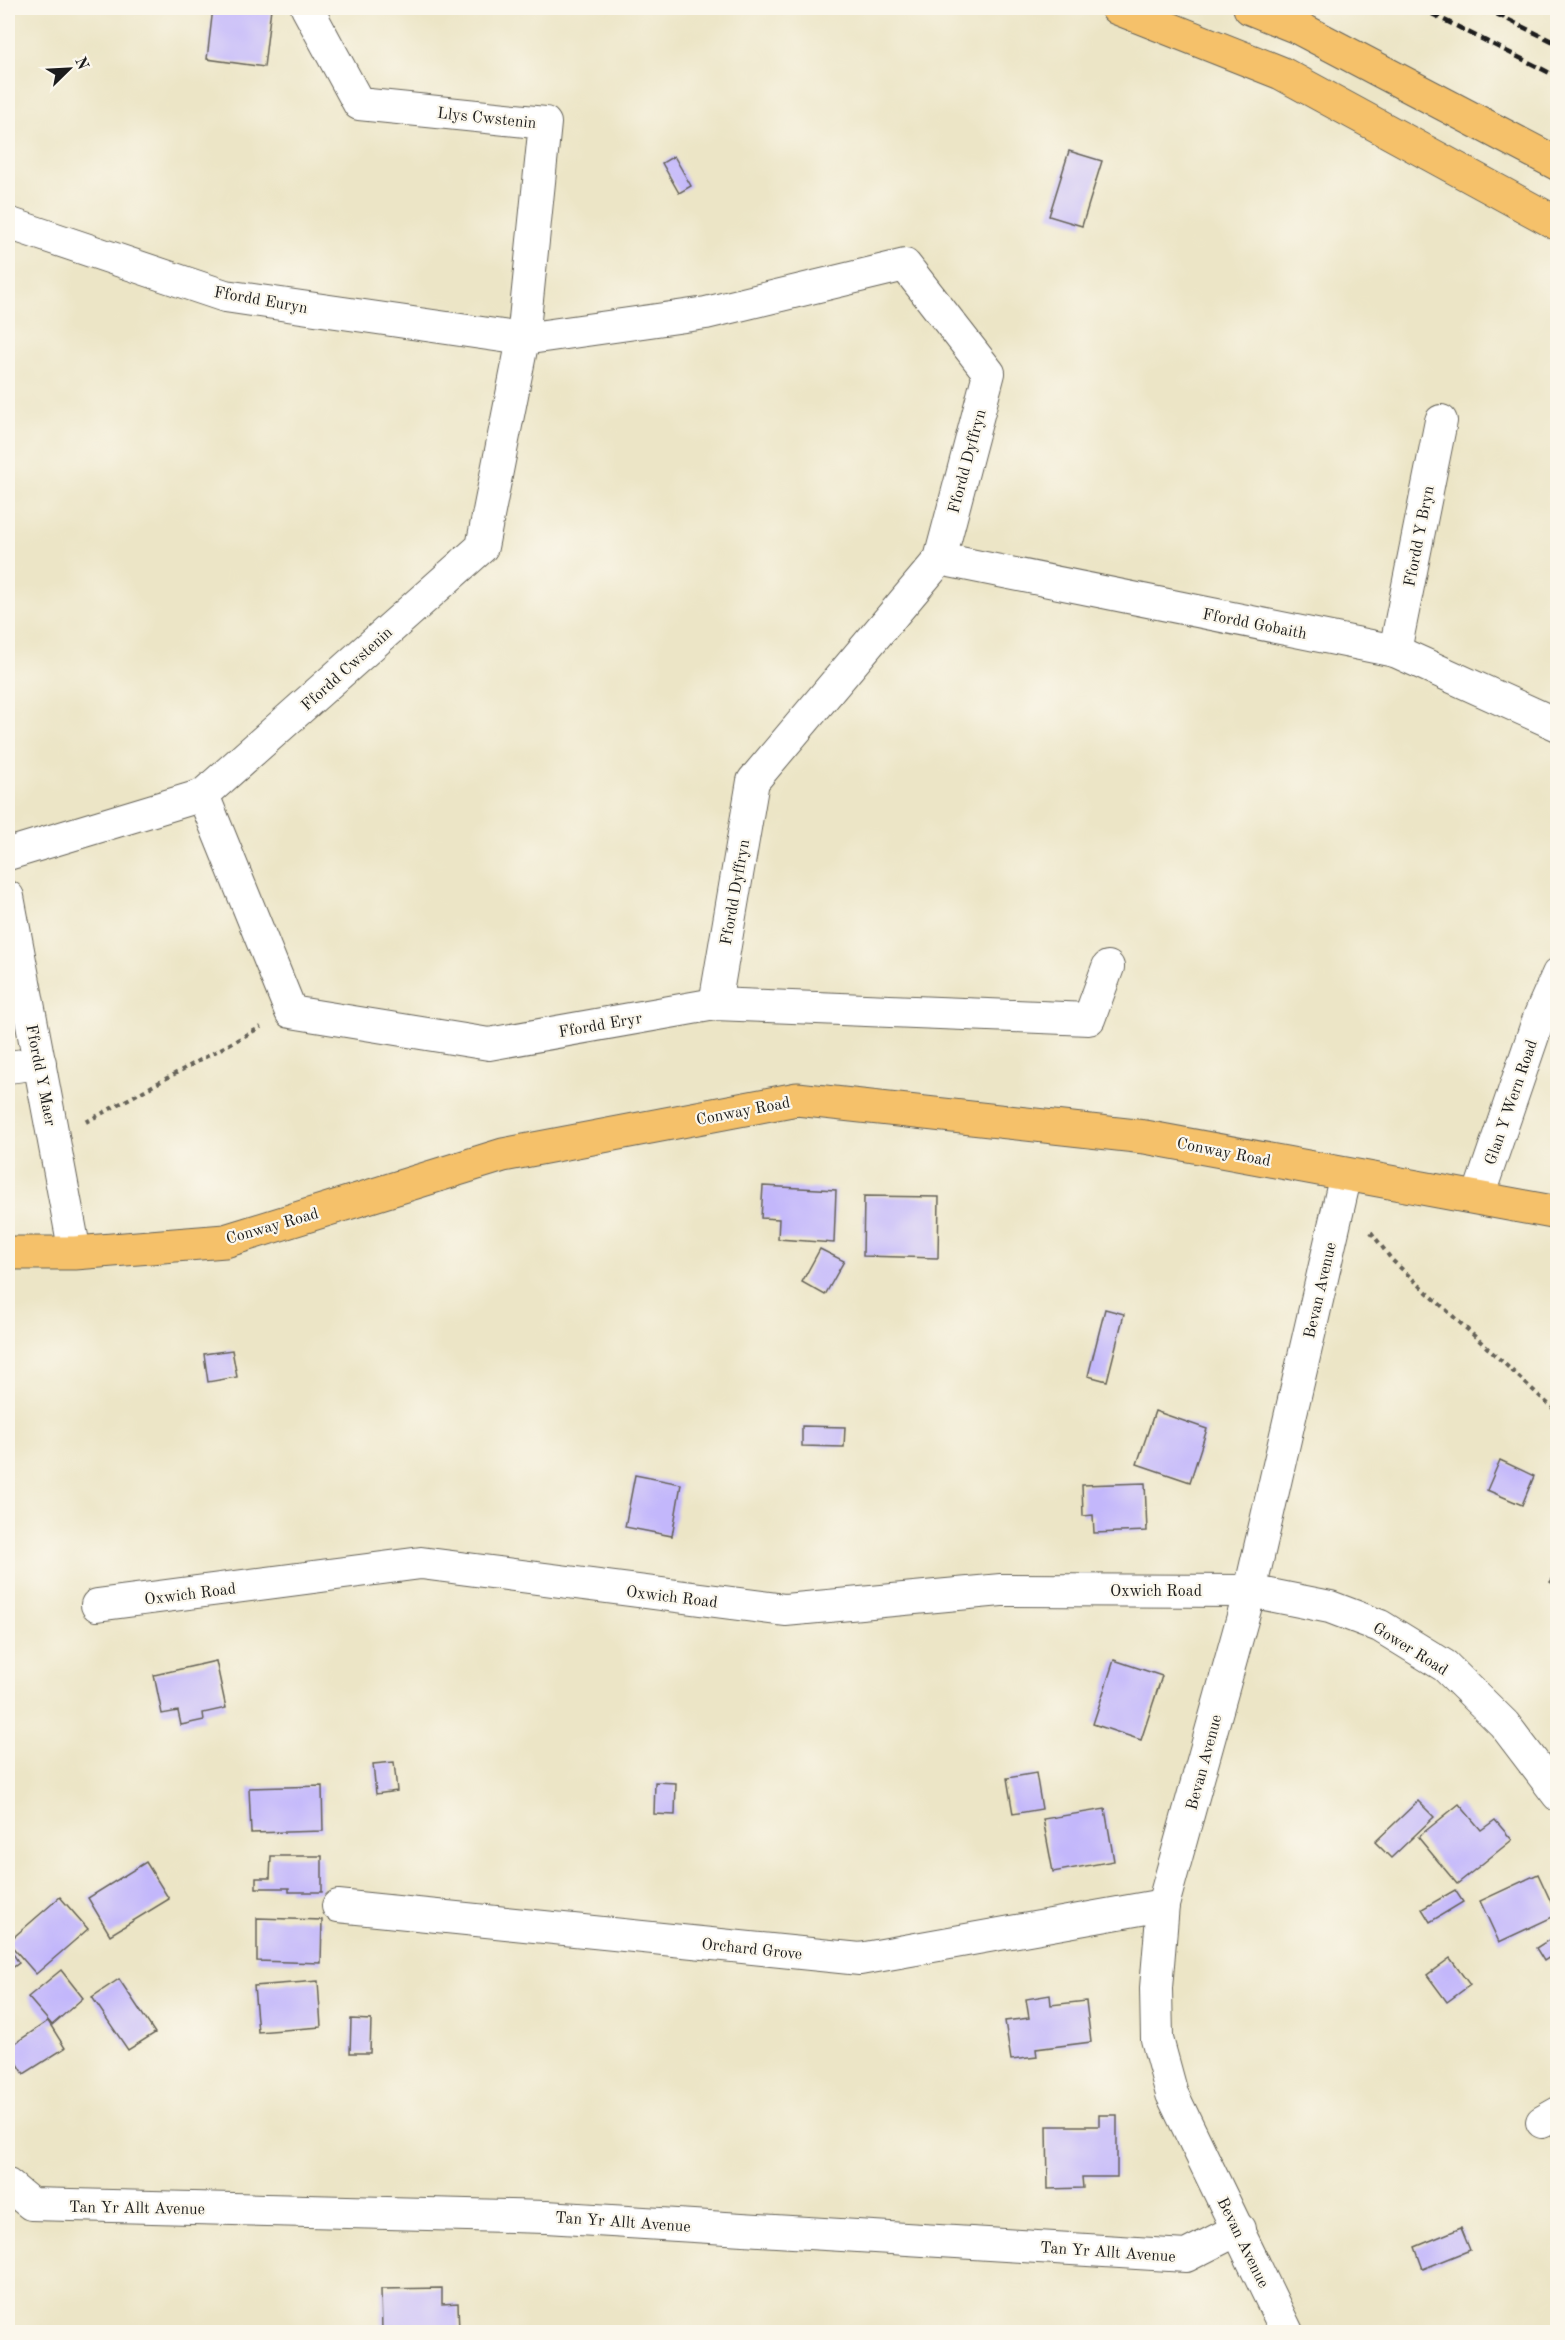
<svg xmlns="http://www.w3.org/2000/svg" width="1565" height="2340" font-family="'Old Standard TT',serif">
<rect width="100%" height="100%" fill="#fbf7ec"/>
<filter id="ink" filterUnits="userSpaceOnUse"><feTurbulence type="fractalNoise" baseFrequency=".0167" numOctaves="2"/><feDisplacementMap in="SourceGraphic" scale="12" xChannelSelector="R" yChannelSelector="G"/><feConvolveMatrix kernelMatrix="1 2 1 2 8 2 1 2 1" color-interpolation-filters="sRGB"/></filter>
<filter id="wash" filterUnits="userSpaceOnUse"><feTurbulence type="fractalNoise" baseFrequency=".008" numOctaves="4" result="noise"/><feDisplacementMap in="SourceGraphic" scale="24" xChannelSelector="R" yChannelSelector="G"/><feGaussianBlur stdDeviation="1.35" result="paint"/><feColorMatrix in="noise" values="0 0 0 0 0 0 0 0 0 0 0 0 0 0 0 0 0 1.4 0 .05"/><feComposite in="paint" operator="in"/></filter>
<g filter="url(#wash)">
<rect width="100%" height="100%" fill="#ece5c6"/>
<g id="blocks">
<!-- building -->
<g fill="#c3b7fb">
<path d="M213,8h58l-7,59 -57,-8z"/>
<path d="M1069,151l33,10 -20,65 -33,-10z"/>
<path d="M674,156l17,30 -12,7 -17,-30z"/>
<path d="M763,1186l73,4 -2,53 -56,-4 1,-20 -18,-1z"/>
<path d="M864,1196l75,1 -1,61 -75,-2z"/>
<path d="M820,1249l24,12 -19,34 -23,-13z"/>
<path d="M1105,1309l19,5 -17,67 -19,-5z"/>
<path d="M232,1350l5,27 -29,5 -4,-28z"/>
<path d="M1155,1411l52,18 -17,53 -53,-18z"/>
<path d="M802,1426l43,1 -1,20 -42,-1z"/>
<path d="M1500,1460l34,16 -12,29 -35,-15z"/>
<path d="M635,1475l46,9 -9,52 -47,-9z"/>
<path d="M1145,1483l2,48 -53,2 -1,-18 -10,1 -1,-31z"/>
<path d="M1558,1571v16l-8,-5z"/>
<path d="M1114,1660l48,16 -21,64 -48,-16z"/>
<path d="M216,1661l10,47 -23,5 1,7 -23,5 -3,-14 -16,3 -8,-39z"/>
<path d="M394,1762l3,29 -21,3 -3,-30z"/>
<path d="M1036,1773l6,36 -29,5 -6,-36z"/>
<path d="M655,1782l21,1 -1,32 -21,-1z"/>
<path d="M322,1786l1,45 -72,2 -2,-45z"/>
<path d="M1418,1801l16,16 -43,41 -16,-16z"/>
<path d="M1459,1804l22,26 14,-10 17,20 -55,44 -39,-47z"/>
<path d="M1105,1809l9,52 -61,11 -10,-53z"/>
<path d="M271,1856h51v36h-33v-4h-33v-10h14z"/>
<path d="M146,1862l23,37 -59,36 -22,-37z"/>
<path d="M1538,1874l19,41 -58,27 -19,-41z"/>
<path d="M1455,1890l8,12 -33,20 -8,-13z"/>
<path d="M60,1897l28,32 -52,45 -28,-32z"/>
<path d="M257,1918l65,2 -1,43 -64,-2z"/>
<path d="M1558,1934v18l-14,9 -8,-13z"/>
<path d="M8,1946l11,17 -11,8z"/>
<path d="M1450,1958l20,27 -23,17 -20,-27z"/>
<path d="M61,1970l22,28 -31,27 -24,-28z"/>
<path d="M119,1979l36,54 -27,17 -36,-53z"/>
<path d="M318,1981l3,46 -63,5 -4,-46z"/>
<path d="M1050,1995l1,10 35,-4 5,41 -55,7 1,8 -26,3 -6,-39 24,-3 -3,-19z"/>
<path d="M351,2019l20,1 -1,33h-20z"/>
<path d="M48,2021l17,27 -41,26 -16,-26z"/>
<path d="M1099,2115h18v62h-35l1,11 -35,1 -1,-63h52z"/>
<path d="M1461,2228l9,22 -47,19 -8,-22z"/>
<path d="M442,2288v16l16,-1 1,29h-77l-1,-43z"/>
</g>
</g>
</g>
<g filter="url(#ink)">
<use href="#blocks" fill-opacity="0" stroke="#656258" stroke-width="1.5"/>
<g fill="none" stroke-linecap="round" stroke-linejoin="round">
<!-- minor casing -->
<g stroke="#656258" stroke-width="34">
<g id="minor">
<path d="M8,223l217,73 298,43 183,-26 199,-48 84,108 -49,186 -187,222 -38,223"/>
<path d="M940,559l455,92 163,74"/>
<path d="M1395,651l46,-230"/>
<path d="M203,795l88,217 198,32 226,-40 374,15 19,-52"/>
<path d="M8,854l195,-59 279,-248 41,-208 22,-216 -186,-19 -52,-96"/>
<path d="M8,897l67,356"/>
<path d="M8,1067l32,-4"/>
<path d="M1478,1197l62,-182 18,-41"/>
<path d="M97,1605l324,-42 364,47 216,-20 249,1 80,16 50,19 65,40 59,58 54,71"/>
<path d="M338,1906l522,53 303,-54"/>
<path d="M1542,2122l16,-9"/>
<path d="M8,2185l23,19 515,13 640,39 53,-27"/>
<path d="M1287,2332l-115,-238 -15,-55 -1,-51 7,-83 87,-314 96,-417"/>
</g>
</g>
<!-- primary casing -->
<g stroke="#656258" stroke-width="35">
<path id="primary" d="M8,1253h67l150,-12 278,-86 294,-56 348,38 413,76"/>
</g>
<!-- trunk casing -->
<g stroke="#656258" stroke-width="35">
<g id="trunk">
<path d="M1117,8l164,65 277,151"/>
<path d="M1250,8l47,19 261,137"/>
</g>
</g>
<!-- path -->
<g stroke="#656258" stroke-width="4" stroke-dasharray="4.5 4.5" stroke-linecap="butt">
<path d="M86,1122l175,-95"/>
<path d="M1371,1232l21,28 166,153"/>
</g>
<!-- minor -->
<use href="#minor" stroke="#fff" stroke-width="32"/>
<!-- primary -->
<use href="#primary" stroke="#f5c16b" stroke-width="33"/>
<!-- trunk -->
<use href="#trunk" stroke="#f5c16b" stroke-width="33"/>
<!-- rail -->
<g stroke="#1c1c1c" stroke-width="4.5" stroke-dasharray="9 4.5" stroke-linecap="butt">
<path d="M1420,8l138,69"/>
<path d="M1484,8l74,36"/>
</g>
</g>
</g>
<g text-anchor="middle" stroke-width="4.5" stroke-linejoin="round" paint-order="stroke">
<!-- street labels -->
<g font-size="16" fill="#1c1c1c" stroke="#fbf7ec">
<text transform="translate(487 117) rotate(6)" y="6">Llys Cwstenin</text>
<text transform="translate(261 299) rotate(10)" y="6">Ffordd Euryn</text>
<text transform="translate(966 461) rotate(-75)" y="6">Ffordd Dyffryn</text>
<text transform="translate(1418 536) rotate(-79)" y="6">Ffordd Y Bryn</text>
<text transform="translate(1255 623) rotate(11)" y="6">Ffordd Gobaith</text>
<text transform="translate(346 668) rotate(-42)" y="6">Ffordd Cwstenin</text>
<text transform="translate(734 892) rotate(-80)" y="6">Ffordd Dyffryn</text>
<text transform="translate(600 1024) rotate(-10)" y="6">Ffordd Eryr</text>
<text transform="translate(42 1075) rotate(79)" y="6">Ffordd Y Maer</text>
<text transform="translate(1510 1102) rotate(-71)" y="6">Glan Y Wern Road</text>
<text transform="translate(743 1110) rotate(-11)" y="6">Conway Road</text>
<text transform="translate(1224 1151) rotate(11)" y="6">Conway Road</text>
<text transform="translate(272 1225) rotate(-16)" y="6">Conway Road</text>
<text transform="translate(1319 1290) rotate(-77)" y="6">Bevan Avenue</text>
<text x="1156" y="1596">Oxwich Road</text>
<text transform="translate(190 1593) rotate(-7)" y="6">Oxwich Road</text>
<text transform="translate(672 1596) rotate(7)" y="6">Oxwich Road</text>
<text transform="translate(1411 1648) rotate(32)" y="6">Gower Road</text>
<text transform="translate(1203 1762) rotate(-75)" y="6">Bevan Avenue</text>
<text transform="translate(752 1948) rotate(6)" y="6">Orchard Grove</text>
<text transform="translate(137 2207) rotate(1)" y="6">Tan Yr Allt Avenue</text>
<text transform="translate(623 2221) rotate(4)" y="6">Tan Yr Allt Avenue</text>
<text transform="translate(1244 2242) rotate(64)" y="6">Bevan Avenue</text>
<text transform="translate(1108 2251) rotate(4)" y="6">Tan Yr Allt Avenue</text>
</g>
</g>
<!-- margin -->
<rect width="1565" height="2340" fill="none" stroke="#fbf7ec" stroke-width="30"/>
<!-- north arrow -->
<g transform="translate(69 69) rotate(66)" stroke="#fbf7ec" stroke-width="4.5" paint-order="stroke">
<path d="M0-4.5L10 22L0 15L-10 22Z" fill="#1c1c1c"/>
<text y="-9" font-size="16" font-weight="bold" text-anchor="middle" fill="#1c1c1c">N</text>
</g>
</svg>
